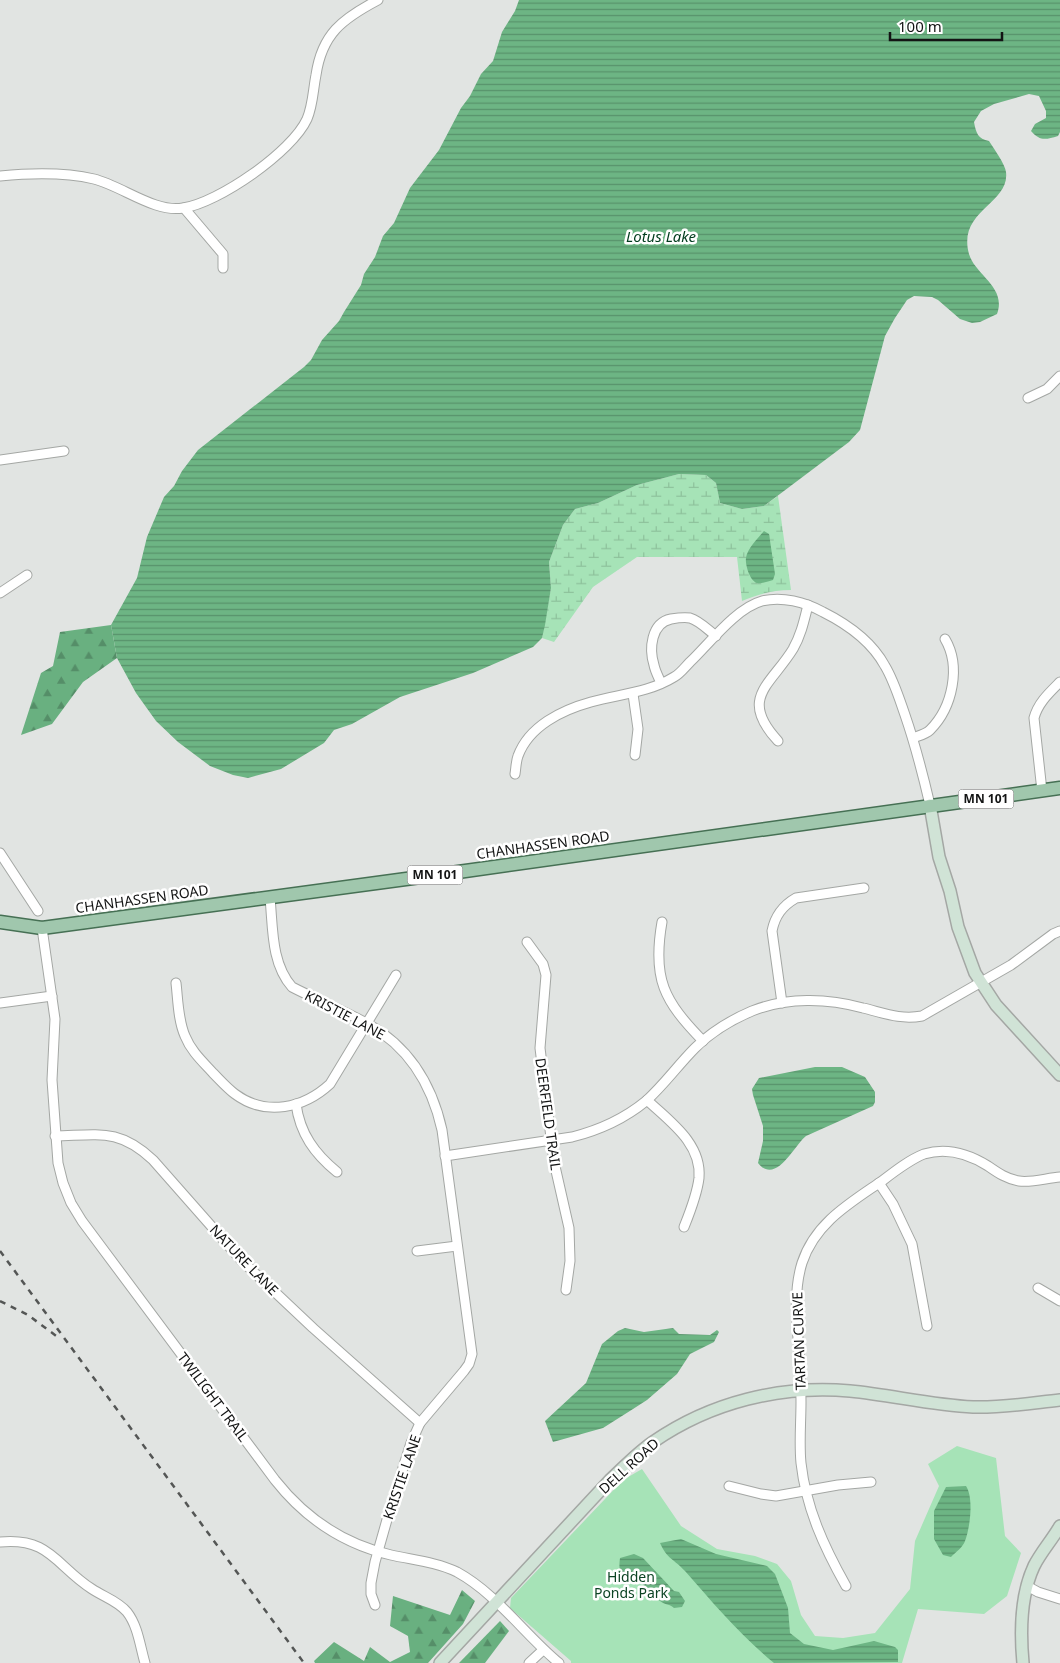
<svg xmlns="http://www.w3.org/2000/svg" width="1060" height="1663" font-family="'Noto Sans',sans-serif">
<defs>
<pattern id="forest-firs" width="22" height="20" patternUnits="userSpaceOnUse" patternTransform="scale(1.25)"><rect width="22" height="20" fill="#69b080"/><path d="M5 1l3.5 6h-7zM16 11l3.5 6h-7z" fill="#558e68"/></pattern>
<pattern id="wetland-marsh" width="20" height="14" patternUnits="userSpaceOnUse" patternTransform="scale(1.25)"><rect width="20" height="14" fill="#a6e3b7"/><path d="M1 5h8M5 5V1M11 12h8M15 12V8" fill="none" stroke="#8ec29c"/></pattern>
<pattern id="water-rules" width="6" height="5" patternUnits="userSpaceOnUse" patternTransform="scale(1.25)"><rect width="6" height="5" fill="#6db584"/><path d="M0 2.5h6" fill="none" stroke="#58926b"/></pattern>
</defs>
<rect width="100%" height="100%" fill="#e1e4e2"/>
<!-- forest -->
<g fill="url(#forest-firs)">
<path d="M111,625l6,33 -34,24 -31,42 -31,11 20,-62 12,-7 7,-34z"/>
<path d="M462,1590l13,11 -12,23 -35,39h-113l-1,-2 20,-19 30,19 6,-14 20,15 20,-10 -2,-16 -18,-10 3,-30 57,19z"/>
<path d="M500,1621l9,10 -24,32h-26z"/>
</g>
<!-- wetland -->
<path fill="url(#wetland-marsh)" d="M679,474l27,1 10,8 4,20 22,6 22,-3 14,-10 13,94c-18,0 -32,4 -49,11l-5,-44h-100l-44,30 -39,55 -12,-4 9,-50 -2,-26 14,-37 12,-16 23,-6 39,-18z"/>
<!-- park -->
<path fill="#a6e3b7" d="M957,1446l39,12 9,78 16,17 -14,43 -23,18 -66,-5 -16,54h-331v-2l-61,-53 1,-10 112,-118 19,-11 39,57 36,23 38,7 22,8 14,17 10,34 14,21 28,2 32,-5 35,-44 5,-48 24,-55 -11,-22z"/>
<!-- water -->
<g fill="url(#water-rules)">
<path d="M519,0h541v132l-2,4c-13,4 -18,5 -27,-5l4,-7 11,-6v-7l-7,-15 -10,-2 -35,10 -13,7 -7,11c2,11 4,17 15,19 5,8 16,23 17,31 4,32 -49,38 -37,82 6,21 38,33 28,60l-17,8 -8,1 -12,-4 -22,-19 -6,-3 -18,-1 -7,4 -12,18 -10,18 -25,94 -11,12 -85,64 -22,3 -22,-6 -4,-20 -10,-8 -27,-1 -42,11 -39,18 -23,6 -12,16 -14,37 2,26 -6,37 -3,13 -9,9 -60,26 -73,24 -48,27 -18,6 -10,13 -43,26 -33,9 -15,-3 -23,-9 -32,-24 -22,-21 -20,-28 -19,-35 -6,-33 26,-47 10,-41 17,-40 10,-11 8,-15 16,-21 106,-83 7,-7 11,-20 17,-19 5,-9 17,-27 3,-11 11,-17 8,-21 11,-13 16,-35 29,-38 22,-42 9,-12 11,-22 12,-13 9,-29 13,-21z"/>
<path d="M764,531l5,3 6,40 -2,6c-4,1 -11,4 -16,3 -7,-2 -12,-18 -11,-25 1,-9 12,-20 18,-27z"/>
<path d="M815,1067h27l23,10 10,15v10l-2,4 -67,30c-11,8 -30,50 -48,27l5,-22v-15l-10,-31 -1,-6 7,-11z"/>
<path d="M625,1328l19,4 29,-4 6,6 31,1 7,-5 2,2 -5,10 -24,12 -13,20 -30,26 -14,9 -30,19 -50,14 -8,-21 41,-38 16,-39 16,-13z"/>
<path d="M966,1486c8,12 4,42 -1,55 -2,6 -9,11 -14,16l-8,-2 -9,-16v-28l12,-24z"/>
<path d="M681,1539l35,15 51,12 8,8 13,34 2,25 14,11 29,6 41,-9 21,6 3,3v12l-124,1c-33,-27 -61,-60 -89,-92 -11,-12 -18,-12 -25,-28z"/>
<path d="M634,1554l9,4 31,33 5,1 6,9 -3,6 -8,1c-4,-4 -9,-3 -14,-7 -7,-5 -12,-14 -21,-19 -13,-7 -22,-2 -19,-24z"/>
</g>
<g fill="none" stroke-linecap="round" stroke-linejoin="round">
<!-- street casing -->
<g stroke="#a4a7a4" stroke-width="11">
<g id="street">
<path d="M0,176c31,-3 64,-4 94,3 28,7 61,34 89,29 35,-5 109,-56 124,-89 6,-14 6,-29 9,-44 6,-41 26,-56 62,-75"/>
<path d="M184,208l39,46v14"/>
<path d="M1028,398l19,-9 13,-13"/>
<path d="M0,460l64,-9"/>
<path d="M0,593l27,-18"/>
<path d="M661,683c-2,-5 -6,-12 -7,-18 -5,-16 -3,-42 17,-46 6,-1 13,-2 19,-1 10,3 18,12 26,18"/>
<path d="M633,694l5,35 -3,26"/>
<path d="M913,738c5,-2 13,-4 17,-8 23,-23 31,-64 15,-91"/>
<path d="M778,741c-40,-43 -7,-56 15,-92 8,-14 11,-28 15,-44"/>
<path d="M515,774c1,-6 1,-13 3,-18 11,-30 44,-46 73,-54 28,-8 57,-9 83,-25 6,-3 11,-10 16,-15 19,-18 46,-54 72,-61 20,-5 43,1 61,11 24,12 49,30 62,54 9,15 14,32 20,49 10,29 18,60 25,90"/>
<path d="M1042,791l-8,-73c4,-15 15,-25 26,-36"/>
<path d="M0,853l38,58"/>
<path d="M270,898c3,30 1,65 22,89 25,13 51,23 76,37 41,23 64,61 74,106l30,224 -3,10 -5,7 -44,52 -9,20 -19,59 -17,60 -4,21v11l4,11"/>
<path d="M662,922c-10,57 2,79 41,119"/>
<path d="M42,928l13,91 -3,61 6,83 5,20 8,20 11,18 193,259c30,38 68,64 116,75 22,5 45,7 66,17 40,22 67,62 102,91"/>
<path d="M527,942l16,22 3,11 -6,73 14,114 15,66 1,33 -4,29"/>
<path d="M176,983c2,17 2,37 9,53 6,15 17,25 28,37 7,7 14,15 22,21 31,23 69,14 95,-10l66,-109"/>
<path d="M0,1003l52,-7"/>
<path d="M782,1003l-10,-72c3,-15 10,-25 24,-33l68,-10"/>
<path d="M647,1100c22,21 55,43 52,78 -2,17 -9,34 -15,49"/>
<path d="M296,1104c4,30 19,50 41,68"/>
<path d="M55,1136c44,-1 64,-8 98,24l89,101 71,67 107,95"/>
<path d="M445,1156l127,-19c28,-7 52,-18 74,-36 18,-16 32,-36 49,-53 16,-16 36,-28 57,-37 35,-14 75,-13 111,-3 21,5 37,12 59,8l89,-51 42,-31 7,-3"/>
<path d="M879,1183l14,21 19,40 15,82"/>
<path d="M417,1251l40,-5"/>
<path d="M1038,1288l22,13"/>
<path d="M729,1486l32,8 15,2 62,-11 33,-3"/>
<path d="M0,1542c50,-5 56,24 92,47 12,8 26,12 35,23 11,14 13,34 18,51"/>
<path d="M846,1586c-22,-39 -40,-78 -45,-123 -2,-20 0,-40 0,-61 0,-12 -1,-25 -1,-37 -2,-33 -8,-70 2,-102 13,-40 48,-60 80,-82 13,-10 27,-21 42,-27 23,-7 45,0 64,12 10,7 19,13 31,15 12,2 28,-3 41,-4"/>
<path d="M1027,1586l11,6 22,7"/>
<path d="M529,1663l14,-13"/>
</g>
</g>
<!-- secondary casing -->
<g stroke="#a4a7a4" stroke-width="14">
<g id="secondary">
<path d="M930,805l9,52 11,34 8,36 17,46 21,32 64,70"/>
<path d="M440,1663l170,-183c14,-13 27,-27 43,-38 58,-40 127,-57 197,-51 41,4 82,14 123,16 29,1 59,-4 87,-7"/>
<path d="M1023,1663c-3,-32 -3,-67 11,-97 7,-14 18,-26 26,-40"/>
</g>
</g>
<!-- primary casing -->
<g stroke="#467054" stroke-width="15">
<path id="primary" d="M0,922l42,6 416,-56 602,-84"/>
</g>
<!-- street -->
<use href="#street" stroke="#fff" stroke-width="9"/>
<!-- secondary -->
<use href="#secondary" stroke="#d0e3d6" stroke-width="11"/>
<!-- primary -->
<use href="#primary" stroke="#a0c7ad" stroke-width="12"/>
<!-- rail -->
<g stroke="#545655" stroke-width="2.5" stroke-dasharray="6 6" stroke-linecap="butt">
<path d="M0,1251l304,412"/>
<path d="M0,1301l28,14 31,23"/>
</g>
</g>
<g text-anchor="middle" stroke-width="5" stroke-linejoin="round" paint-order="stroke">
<!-- shield labels -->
<g fill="#fff" stroke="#5a5a5a" stroke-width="1">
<rect x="958.5" y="789.5" width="55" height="19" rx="4"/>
<rect x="407.5" y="865.5" width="55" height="19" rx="4"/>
</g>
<g font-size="12" font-weight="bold" fill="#131414">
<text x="986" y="803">MN 101</text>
<text x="435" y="879">MN 101</text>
</g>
<!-- street labels -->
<g font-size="14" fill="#131414" stroke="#fff">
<text transform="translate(543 845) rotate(-8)" y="5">CHANHASSEN ROAD</text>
<text transform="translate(142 899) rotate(-8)" y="5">CHANHASSEN ROAD</text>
<text transform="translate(345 1015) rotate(28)" y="5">KRISTIE LANE</text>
<text transform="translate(548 1114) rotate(82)" y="5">DEERFIELD TRAIL</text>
<text transform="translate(244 1260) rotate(46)" y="5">NATURE LANE</text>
<text transform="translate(799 1341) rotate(-92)" y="5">TARTAN CURVE</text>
<text transform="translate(213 1397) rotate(53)" y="5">TWILIGHT TRAIL</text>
<text transform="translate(629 1466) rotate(-42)" y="5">DELL ROAD</text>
<text transform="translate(402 1477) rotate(-71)" y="5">KRISTIE LANE</text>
</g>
<!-- park labels -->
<g font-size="14" fill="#0c4424" stroke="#fff">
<text x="631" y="1582">Hidden<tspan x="631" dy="16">Ponds Park</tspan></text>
</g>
<!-- water labels -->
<g font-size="15" font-style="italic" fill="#013c1d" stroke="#fff">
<text x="661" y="242">Lotus Lake</text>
</g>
</g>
<!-- scale -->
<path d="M890 32v8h112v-8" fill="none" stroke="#131414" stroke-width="2.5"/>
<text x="898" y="32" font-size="15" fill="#131414" stroke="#ffffff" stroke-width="4" paint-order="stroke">100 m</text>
</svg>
